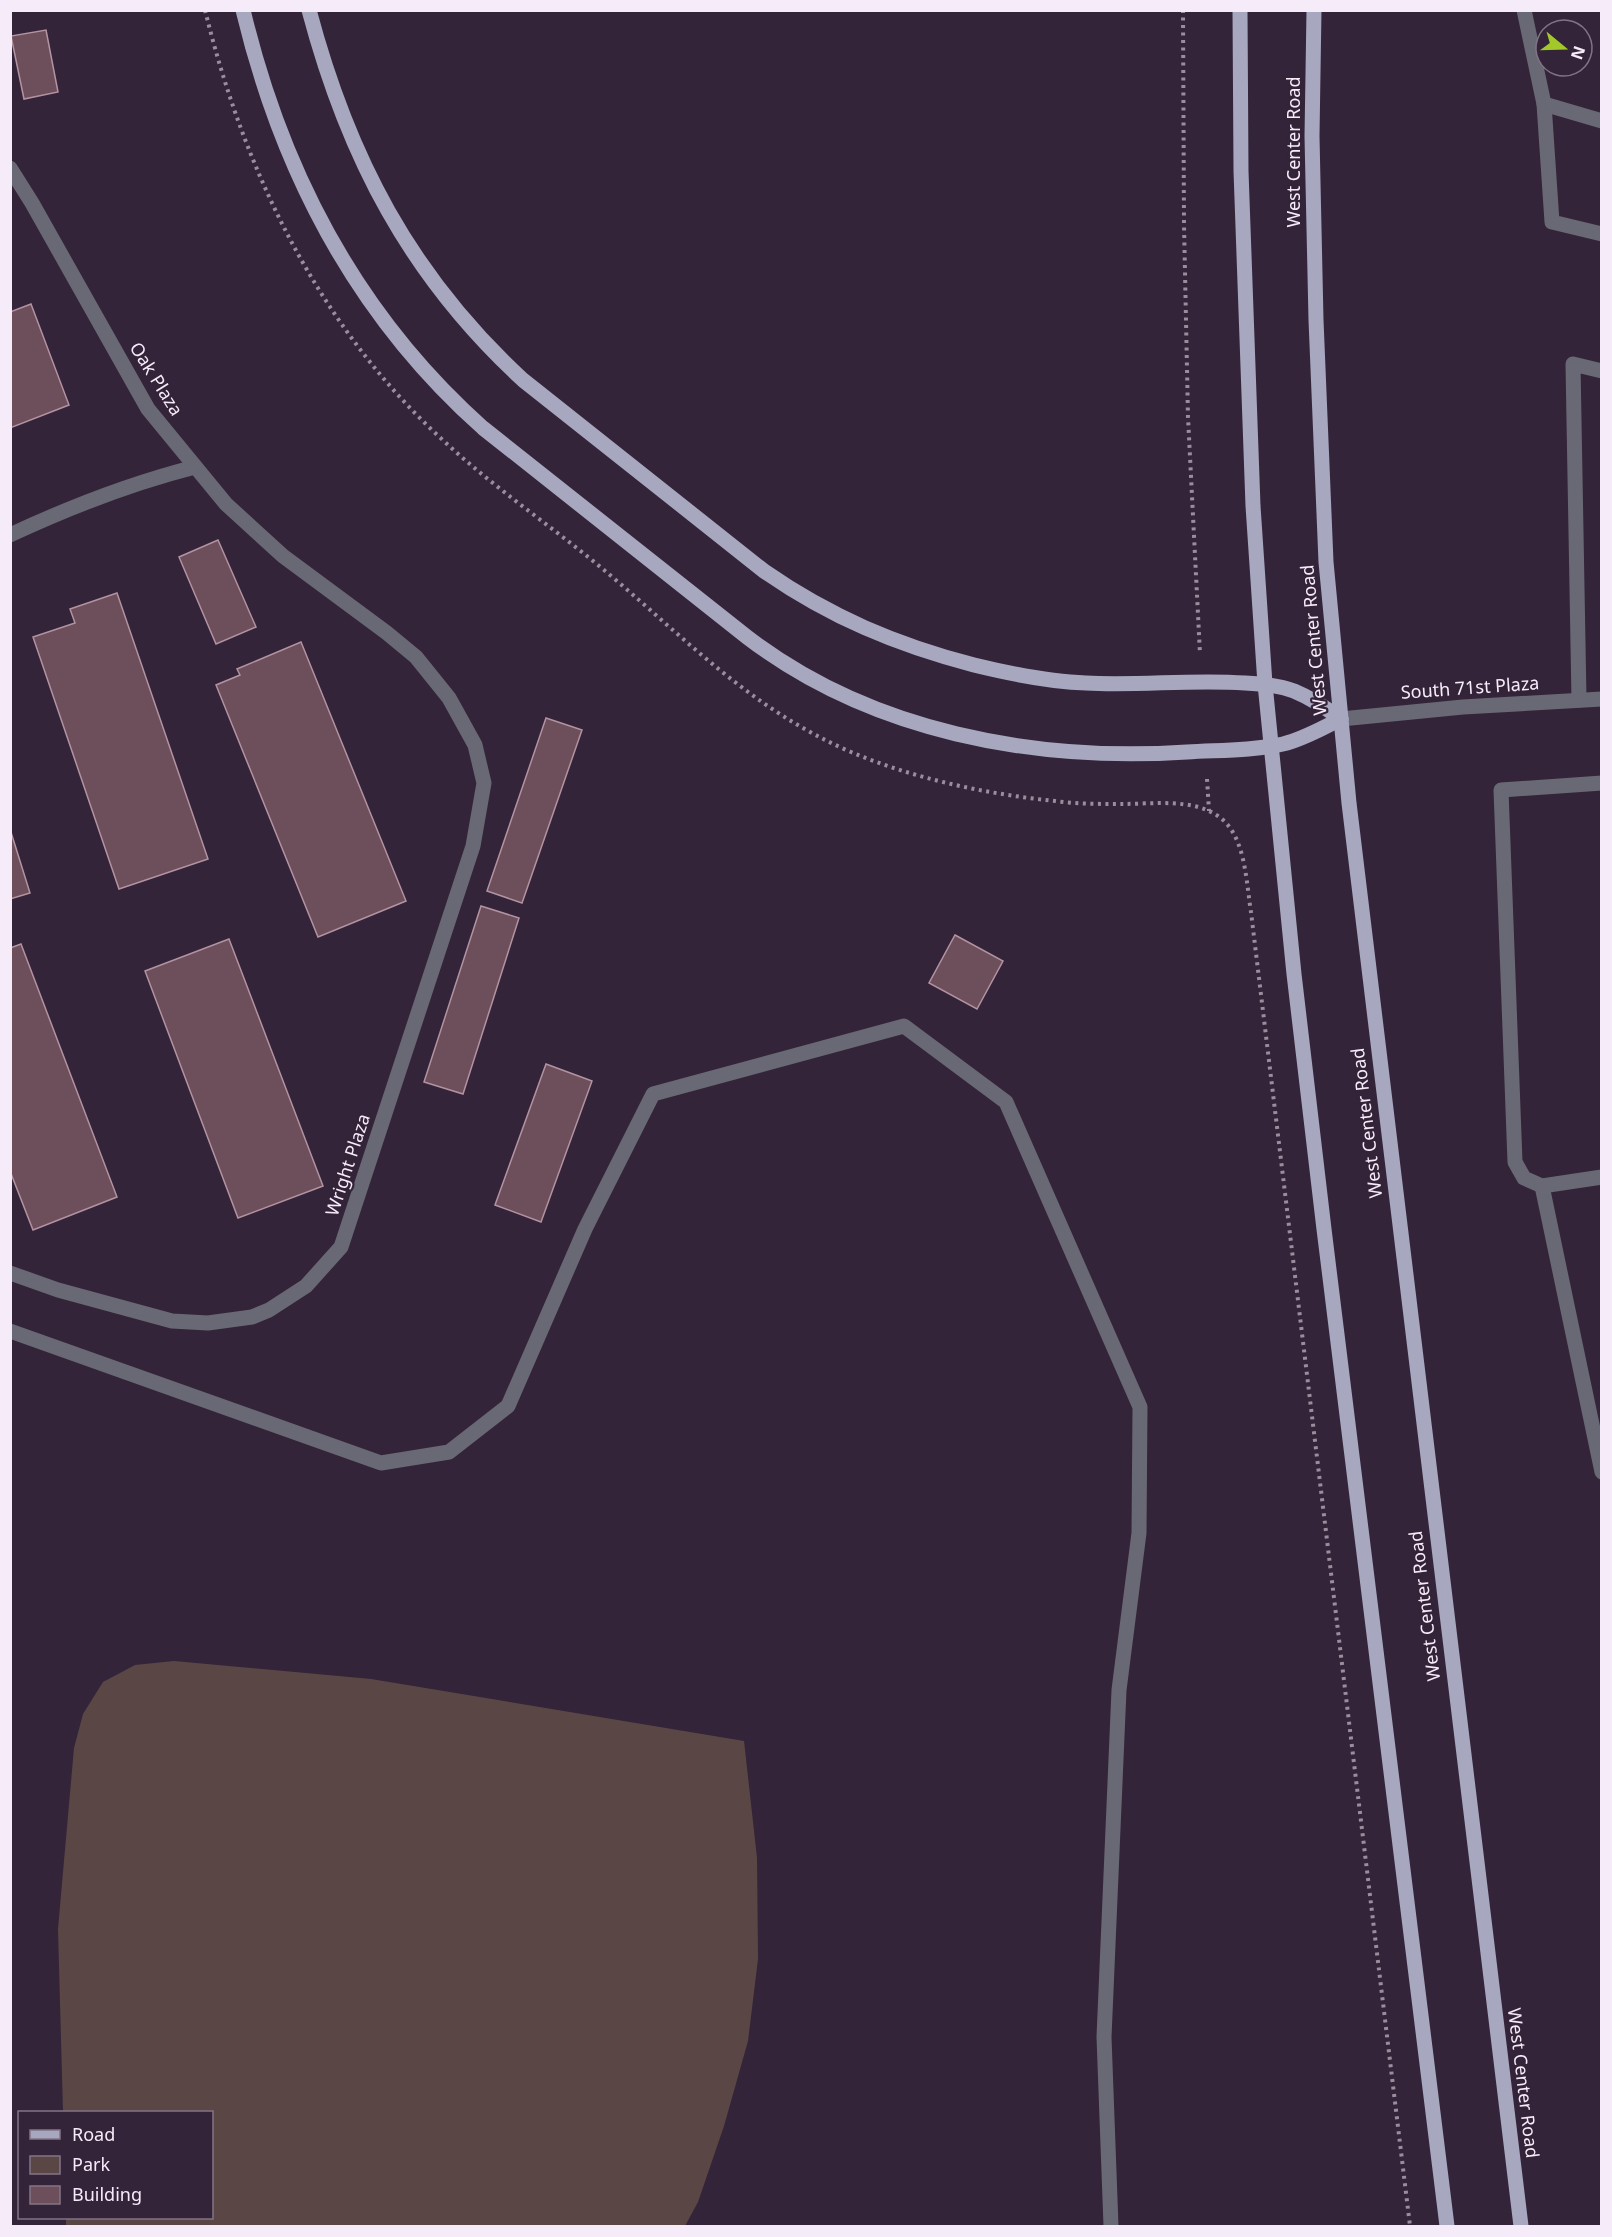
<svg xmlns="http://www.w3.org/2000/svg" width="1612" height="2237" font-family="'Noto Sans',sans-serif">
<rect width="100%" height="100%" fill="#342439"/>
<!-- green -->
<path fill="#5a4745" d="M174,1661l197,18 373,62 13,117 1,101 -10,82 -24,85 -26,76 -13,24h-619v-8h146v-106h-149l-5,-183 16,-181 9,-34 20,-32 32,-17z"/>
<!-- building -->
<g fill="#6c4f5b" stroke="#b393a1" stroke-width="1.5">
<path d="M46,30l12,62 -34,7 -13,-63z"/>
<path d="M31,304l38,101 -59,23v-116z"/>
<path d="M218,540l38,87 -40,17 -37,-87z"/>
<path d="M117,593l91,266 -89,30 -86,-252 42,-14 -5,-14z"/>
<path d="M301,642l105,259 -88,36 -102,-252 24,-10 -3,-6z"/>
<path d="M546,718l36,12 -60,173 -35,-12z"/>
<path d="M10,829l20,64 -20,6z"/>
<path d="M481,906l38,12 -56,176 -39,-12z"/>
<path d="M955,935l48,26 -26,48 -48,-26z"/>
<path d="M229,939l94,247 -85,32 -93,-247z"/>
<path d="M21,944l96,253 -84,33 -23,-59v-223z"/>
<path d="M546,1064l46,17 -51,141 -46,-17z"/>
</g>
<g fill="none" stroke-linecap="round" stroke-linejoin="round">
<!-- path -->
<g stroke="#9a8d9e" stroke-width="4" stroke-dasharray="3 4.5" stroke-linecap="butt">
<path d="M205,10c40,164 115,319 241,433 52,48 111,87 164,132 79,67 143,135 241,177 64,27 135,42 204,49 22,3 45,3 67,3 30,0 70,-6 96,12 28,19 28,66 33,96l159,1314"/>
<path d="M1183,10l1,214 4,193 12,237"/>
<path d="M1207,779l2,32"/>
</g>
<!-- lane -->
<g stroke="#696975" stroke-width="15">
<path d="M1524,10l20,94 8,118 50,12"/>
<path d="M1544,104l58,17"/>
<path d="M1579,700l-6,-336 29,7"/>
<path d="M1602,783l-101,7 14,372 9,16 18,8 60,-9"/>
<path d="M1542,1186l60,286"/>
<path d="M10,1331l371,132 68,-11 59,-46 77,-177 68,-135 251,-68 102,76 134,305 -1,126 -20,157 -15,347 7,189"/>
</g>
<!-- street -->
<g stroke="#696975" stroke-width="15">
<path d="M10,168l22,35 116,206 78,95 57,52 104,77 29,24 33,41 26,47 9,38 -11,63 -132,401 -35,39 -37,24 -17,7 -44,6 -36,-2 -114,-31 -48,-17"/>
<path d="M10,535c60,-28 122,-52 185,-68"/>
<path d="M1341,719l122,-12 139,-8"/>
</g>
<!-- primary -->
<g stroke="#a7a7bf" stroke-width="15">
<path d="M243,10c39,163 114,306 240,418l264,209c124,95 287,125 440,115 31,-2 65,-1 96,-8 21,-5 39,-16 58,-25"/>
<path d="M309,10c39,147 101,266 214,370l241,191c66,46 133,74 210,94 37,9 75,17 112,18 53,3 106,-4 159,0 17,1 33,2 49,8 17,7 32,17 47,28"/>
<path d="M1240,10l1,161 12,335 12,178 29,290 30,255 123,997"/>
<path d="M1314,10l-2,126 4,184 10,242 23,241 172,1423"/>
</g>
</g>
<g text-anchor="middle" stroke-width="4.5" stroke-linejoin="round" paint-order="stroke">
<!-- street labels -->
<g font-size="18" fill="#f6ebf9" stroke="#342439">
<text transform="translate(1294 152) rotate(-90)" y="6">West Center Road</text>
<text transform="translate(156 379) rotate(58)" y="6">Oak Plaza</text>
<text transform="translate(1314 640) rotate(-95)" y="6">West Center Road</text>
<text transform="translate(1470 688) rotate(-4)" y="6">South 71st Plaza</text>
<text transform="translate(1367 1123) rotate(-97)" y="6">West Center Road</text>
<text transform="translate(348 1165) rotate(-72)" y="6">Wright Plaza</text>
<text transform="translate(1425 1606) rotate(-97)" y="6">West Center Road</text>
<text transform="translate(1523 2083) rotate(83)" y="6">West Center Road</text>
</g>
</g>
<!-- border -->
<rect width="1612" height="2237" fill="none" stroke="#f6ebf9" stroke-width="24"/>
<!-- legend -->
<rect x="18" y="2111" width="195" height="108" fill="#342439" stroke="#827486" stroke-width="1.5"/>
<rect x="30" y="2130" width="30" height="9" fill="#a7a7bf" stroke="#827486" stroke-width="1.5"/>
<text x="72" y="2141" font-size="18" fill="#f6ebf9">Road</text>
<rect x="30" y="2156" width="30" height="18" fill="#5a4745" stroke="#827486" stroke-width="1.5"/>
<text x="72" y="2171" font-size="18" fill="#f6ebf9">Park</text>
<rect x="30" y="2186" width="30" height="18" fill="#6c4f5b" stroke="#827486" stroke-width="1.5"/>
<text x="72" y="2201" font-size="18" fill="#f6ebf9">Building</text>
<!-- north arrow -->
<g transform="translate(1564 48) rotate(109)"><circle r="28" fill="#342439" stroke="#827486" stroke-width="1.5"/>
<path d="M0-4.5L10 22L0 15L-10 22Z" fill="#a2c929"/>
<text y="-9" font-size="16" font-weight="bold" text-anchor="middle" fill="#f6ebf9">N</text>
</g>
</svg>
